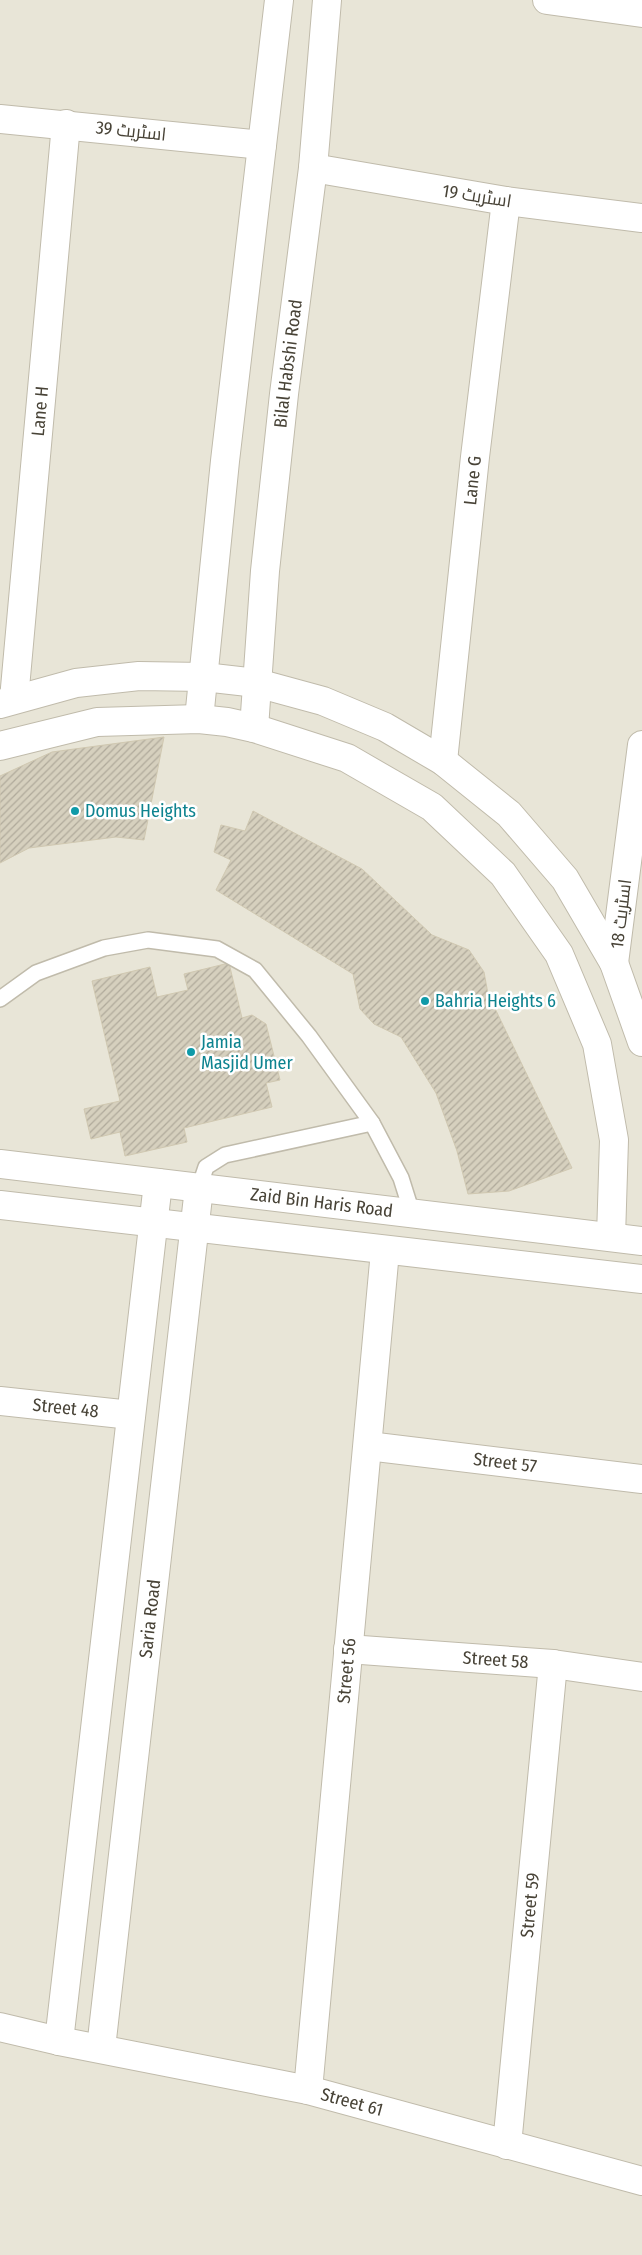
<svg xmlns="http://www.w3.org/2000/svg" width="642" height="2255" font-family="'Fira Sans Condensed',Cairo,sans-serif">
<defs>
<pattern id="building-hatch" width="6" height="6" patternUnits="userSpaceOnUse" patternTransform="scale(1.25)"><rect width="6" height="6" fill="#d6d0be"/><path d="M-1 1l2-2M0 6l6-6M5 7l2-2" fill="none" stroke="#b0aa9b"/></pattern>
</defs>
<rect width="100%" height="100%" fill="#f4f2e9"/>
<!-- residential -->
<rect fill="#e8e5d7" x="0" y="0" width="642" height="2255"/>
<!-- building -->
<g fill="url(#building-hatch)" stroke="#d0c8b1">
<path d="M164,737l-20,103 -28,-3 -87,11 -29,15v-87l52,-24z"/>
<path d="M253,811l109,58 70,66 37,15 15,22 4,22 84,174 -63,23 -41,3 -11,-43 -21,-58 -35,-56 -27,-13 -14,-15 -7,-35 -137,-84 15,-30 -17,-8 7,-27 24,6z"/>
<path d="M229,963l13,55 10,-3 14,9 14,56 -14,3 6,24 -88,21 3,14 -62,14 -5,-24 -29,7 -7,-30 36,-8 -28,-120 58,-14 7,30 31,-7 -4,-16z"/>
</g>
<g fill="none" stroke-linecap="round" stroke-linejoin="round">
<!-- service casing -->
<g stroke="#c0bbab" stroke-width="18">
<g id="service">
<path d="M0,999l36,-26 68,-25 44,-8 69,9 38,21 54,66 63,87 29,55 11,35"/>
<path d="M199,1188l7,-21 19,-12 147,-32"/>
</g>
</g>
<!-- minor casing -->
<g stroke="#c0bbab" stroke-width="30">
<g id="minor">
<path d="M547,0l95,13"/>
<path d="M0,119l262,26"/>
<path d="M313,168l193,33 136,17"/>
<path id="s1" d="M14,699l52,-575"/>
<path id="s2" d="M443,761l32,-304 31,-256"/>
<path d="M614,963l28,-218"/>
<path id="s3" d="M0,1401l131,14"/>
<path id="s4" d="M368,1446l274,33"/>
<path id="s5" d="M348,1649l205,15 89,13"/>
<path id="s6" d="M0,2027l59,14 249,49 334,91"/>
<path d="M59,2041l99,-858"/>
<path id="s7" d="M101,2048l98,-860"/>
<path id="s8" d="M308,2090l77,-839"/>
<path id="s9" d="M507,2145l46,-481"/>
</g>
</g>
<!-- tertiary casing -->
<g stroke="#c0bbab" stroke-width="30">
<g id="tertiary">
<path d="M0,704l76,-21 63,-7 65,1 53,6 66,18 62,26 58,34 66,53 56,65 49,84 28,79"/>
<path d="M199,719l26,-258 54,-461"/>
<path id="s10" d="M254,728l11,-157 19,-177 29,-226 14,-168"/>
<path d="M0,746l97,-24 102,-3 28,3 27,6 93,30 85,49 71,67 56,80 38,90 17,96 -3,97"/>
<path id="s11" d="M0,1164l642,77"/>
<path d="M0,1205l642,74"/>
</g>
</g>
<!-- service -->
<use href="#service" stroke="#fff" stroke-width="15"/>
<!-- minor -->
<use href="#minor" stroke="#fff" stroke-width="28"/>
<!-- tertiary -->
<use href="#tertiary" stroke="#fff" stroke-width="28"/>
</g>
<!-- markers -->
<g fill="#0f9aa8" stroke="#fff" stroke-width="2">
<circle cx="75" cy="811" r="5"/>
<circle cx="425" cy="1001" r="5"/>
<circle cx="191" cy="1052" r="5"/>
</g>
<g text-anchor="middle" stroke-width="5" stroke-linejoin="round" paint-order="stroke">
<!-- street labels -->
<g font-size="18" fill="#484337" stroke="#fff">
<text transform="translate(131 131) rotate(6)" y="6">اسٹریٹ 39</text>
<text transform="translate(477 196) rotate(9)" y="6">اسٹریٹ 19</text>
<text dy="6" stroke="none"><textPath href="#s10" startOffset="366">Bilal Habshi Road</textPath></text>
<text dy="6" stroke="none"><textPath href="#s1" startOffset="289">Lane H</textPath></text>
<text dy="6" stroke="none"><textPath href="#s2" startOffset="282">Lane G</textPath></text>
<text transform="translate(621 914) rotate(-83)" y="6">اسٹریٹ 18</text>
<text dy="6" stroke="none"><textPath href="#s11" startOffset="324">Zaid Bin Haris Road</textPath></text>
<text dy="6" stroke="none"><textPath href="#s3" startOffset="66">Street 48</textPath></text>
<text dy="6" stroke="none"><textPath href="#s4" startOffset="138">Street 57</textPath></text>
<text dy="6" stroke="none"><textPath href="#s7" startOffset="432">Saria Road</textPath></text>
<text dy="6" stroke="none"><textPath href="#s5" startOffset="148">Street 58</textPath></text>
<text dy="6" stroke="none"><textPath href="#s8" startOffset="421">Street 56</textPath></text>
<text dy="6" stroke="none"><textPath href="#s9" startOffset="241">Street 59</textPath></text>
<text dy="6" stroke="none"><textPath href="#s6" startOffset="360">Street 61</textPath></text>
</g>
<!-- culture labels -->
<g font-size="18" fill="#0d838f" stroke="#fff" text-anchor="start">
<text x="85" y="817">Domus Heights</text>
<text x="435" y="1007">Bahria Heights 6</text>
<text x="201" y="1048">Jamia<tspan x="201" dy="21">Masjid Umer</tspan></text>
</g>
</g>
</svg>
